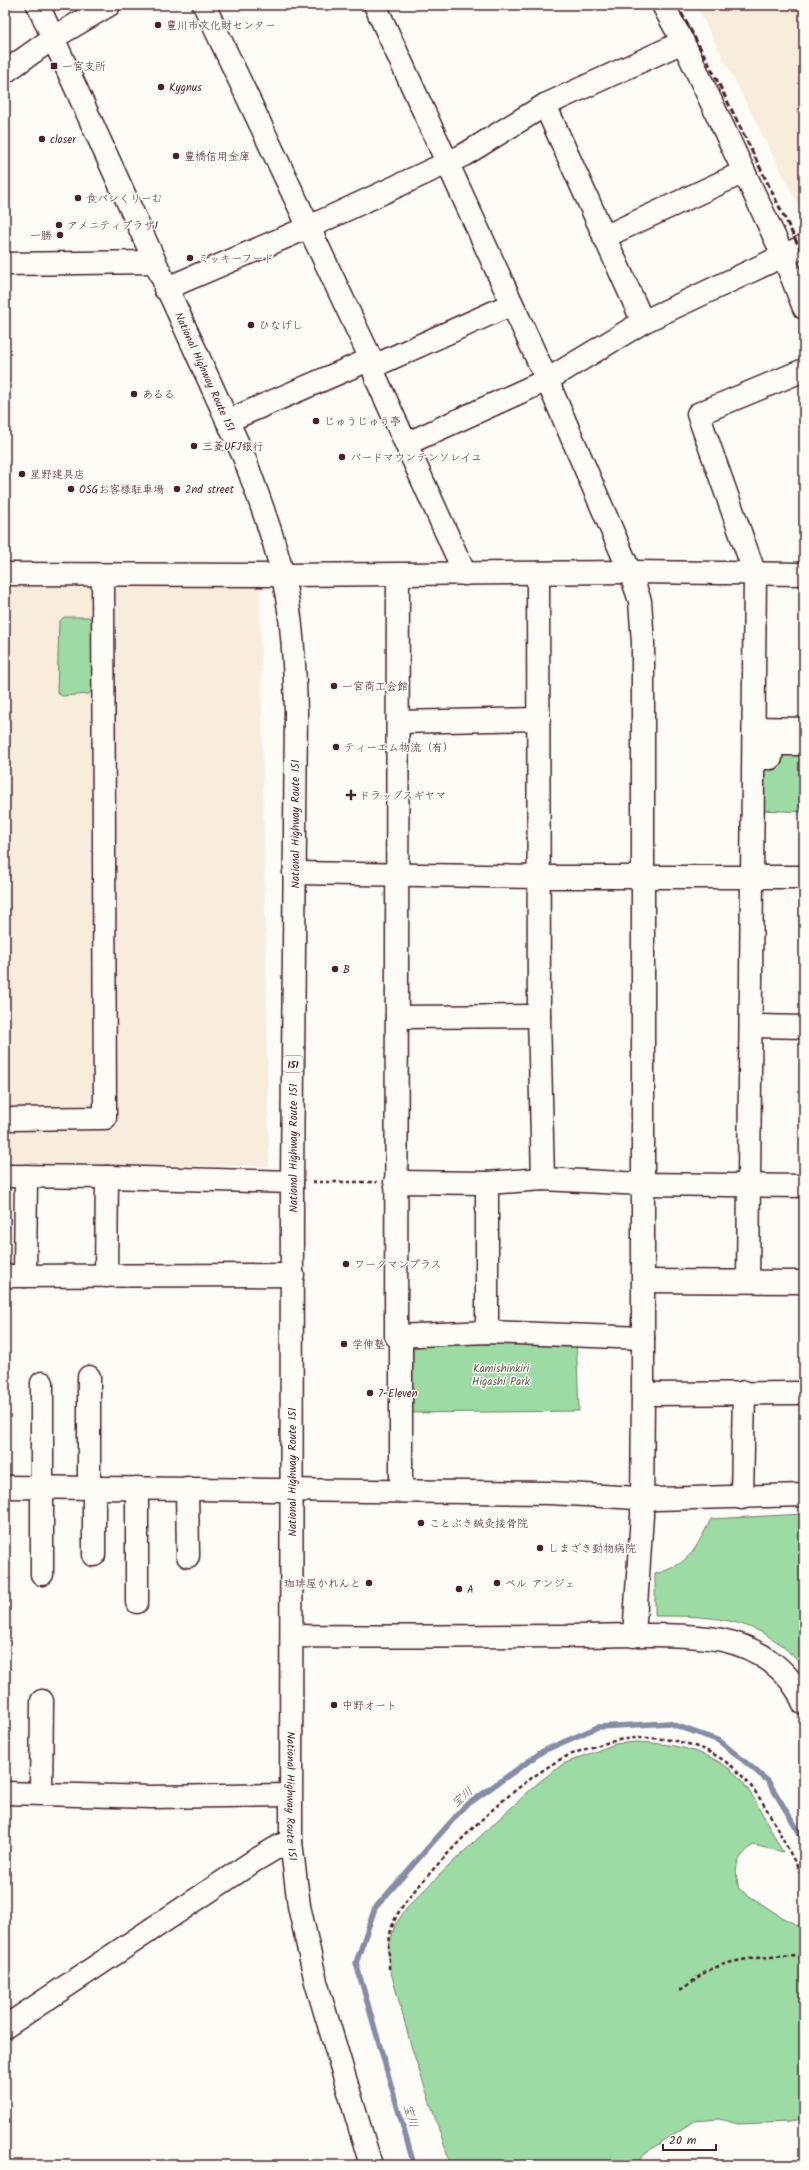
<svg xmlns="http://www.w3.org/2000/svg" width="809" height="2170" font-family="Kalam,'Klee One',sans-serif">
<rect width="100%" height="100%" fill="#fdfcf7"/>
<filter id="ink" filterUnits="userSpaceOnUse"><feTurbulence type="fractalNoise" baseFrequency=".025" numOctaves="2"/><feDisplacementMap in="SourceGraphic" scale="8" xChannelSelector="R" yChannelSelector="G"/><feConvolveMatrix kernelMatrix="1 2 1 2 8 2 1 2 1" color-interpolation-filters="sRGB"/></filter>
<g filter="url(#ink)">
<!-- built -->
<g fill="#f8ecdc">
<path d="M696,5h108v211z"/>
<path d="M5,586h255l9,580 -264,-1z"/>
</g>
<!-- green -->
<g fill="#9cdba4" stroke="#737d68">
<path d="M64,617h25l4,4 -1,68 -3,5 -27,2 -5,-3 2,-71z"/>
<path d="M764,736h40v130h-3l2,-54 -41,-2z"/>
<path d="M576,1335l3,76 -173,2 2,-73z"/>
<path d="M804,1514v155c-40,-52 -88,-53 -149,-53v-42c35,-10 40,-24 56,-55z"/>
<path d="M637,1742c36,1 86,11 108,43 15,21 25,45 38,67l-30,-7c-18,15 -19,21 -14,44l44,29 21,10v189l-14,5 -52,2 -19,-5 -25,2 -49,32 -9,12h-185l-39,-116 -23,-84v-20l6,-20 15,-21 49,-48 80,-74 24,-18 52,-20z"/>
</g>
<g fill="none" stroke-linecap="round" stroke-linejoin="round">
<!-- stream -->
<path stroke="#858da6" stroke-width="5.5" d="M414,2165l-58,-202 19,-55 89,-101 79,-56 55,-24 71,-4 51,18 48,40 36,59"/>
<!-- minor casing -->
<g stroke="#4a1f2b" stroke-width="25">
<g id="minor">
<path d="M204,5l167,354 5,19 89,196"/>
<path d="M375,5l172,375 83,192 10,29 3,41v752l-1,121 -8,121"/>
<path d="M663,5l20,37 100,213 21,53"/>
<path d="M5,72l48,-34 56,-33"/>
<path d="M545,105l98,217"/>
<path d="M604,237l140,-65"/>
<path d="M5,264l148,-2"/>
<path d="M165,289l144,-62 155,-72 81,-50 138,-63"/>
<path d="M374,366l138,-62"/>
<path d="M227,421l144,-62"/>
<path d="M406,444l141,-64 96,-58 161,-76"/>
<path d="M538,573l1,443 4,163"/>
<path d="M282,575l348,-3 174,2"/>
<path d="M398,575l-2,761 91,-4 156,6"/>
<path d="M398,722l141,-3"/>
<path d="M755,728l49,1"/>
<path d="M754,758h17l1,-14h32"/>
<path d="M294,873l245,4h265"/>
<path d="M397,1017l142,-1"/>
<path d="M752,1026l52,1"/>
<path d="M5,1119l100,-1 -2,-543"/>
<path d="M5,1176l102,1 185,5"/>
<path d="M395,1182l92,1 56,-4 99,5 162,2"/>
<path d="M487,1183v149"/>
<path d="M5,1276l288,-1"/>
<path d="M25,1276l1,-100"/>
<path d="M106,1276l1,-99"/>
<path d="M643,1281l161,1"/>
<path d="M748,1281l7,-707 -57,-160 106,-44"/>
<path d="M401,1347v144"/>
<path d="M89,1377v110"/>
<path d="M42,1383v191"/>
<path d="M643,1394l161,-1"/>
<path d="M5,1487l545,6 105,6 149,-4"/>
<path d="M137,1488v114"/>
<path d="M187,1488l1,68"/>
<path d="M742,1498l2,-106"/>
<path d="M94,1555v-68"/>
<path d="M292,1636c94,1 188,0 281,0 46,0 105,-4 149,4 35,7 69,30 82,64"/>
<path d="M5,1793l146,4 139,-2"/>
<path d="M41,1793l1,-92"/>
<path d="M5,2027l249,-166 27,-16 10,-3"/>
</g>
</g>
<!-- major casing -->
<g stroke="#4a1f2b" stroke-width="25">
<path id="major" d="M5,574l277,1"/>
</g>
<!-- highway casing -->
<g stroke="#4a1f2b" stroke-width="25">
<g id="highway">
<path id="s1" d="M38,5l206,452c18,50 38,100 45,153 5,34 6,67 7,101l-4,471 -1,660 8,64 17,76 55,183"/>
</g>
</g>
<!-- path -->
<g stroke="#4a1f2b" stroke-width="2.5" stroke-dasharray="4 3" stroke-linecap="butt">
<path d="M312,1182h65"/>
<path d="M389,1969c0,-13 -1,-26 2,-39 6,-22 25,-41 39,-57 36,-40 75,-79 121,-108 16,-11 40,-18 59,-23 30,-8 69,-4 97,9 53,24 69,81 97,127"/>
<path d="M680,1990c9,-5 17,-13 26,-18 28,-16 66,-15 98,-16"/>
</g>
<!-- minor -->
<use href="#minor" stroke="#fdfcf7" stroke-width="22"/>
<!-- major -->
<use href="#major" stroke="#fdfcf7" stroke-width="22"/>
<!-- highway -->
<use href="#highway" stroke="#fdfcf7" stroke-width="22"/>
<!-- rail -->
<path stroke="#4a1f2b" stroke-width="3" stroke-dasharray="6 3" stroke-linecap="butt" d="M677,5l33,61 94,191"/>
</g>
</g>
<!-- markers -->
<g fill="#4a1f2b" stroke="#fdfcf7" stroke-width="1.5">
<circle cx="158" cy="25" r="4"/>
<rect x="50" y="62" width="8" height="8" rx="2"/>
<circle cx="161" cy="87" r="4"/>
<circle cx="42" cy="139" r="4"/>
<circle cx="176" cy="156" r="4"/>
<circle cx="78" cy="198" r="4"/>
<circle cx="59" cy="225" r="4"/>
<circle cx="60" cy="235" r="4"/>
<circle cx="190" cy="258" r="4"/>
<circle cx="251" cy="325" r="4"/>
<circle cx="134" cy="394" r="4"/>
<circle cx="316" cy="421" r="4"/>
<circle cx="194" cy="446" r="4"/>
<circle cx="342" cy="457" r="4"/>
<circle cx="22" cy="474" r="4"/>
<circle cx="71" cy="489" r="4"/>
<circle cx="177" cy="489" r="4"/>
<circle cx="334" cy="686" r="4"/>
<circle cx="336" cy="747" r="4"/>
<path d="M349 789h4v4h4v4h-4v4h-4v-4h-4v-4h4z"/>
<circle cx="335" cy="969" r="4"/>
<circle cx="346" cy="1264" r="4"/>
<circle cx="344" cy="1344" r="4"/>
<circle cx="370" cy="1393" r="4"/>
<circle cx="421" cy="1523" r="4"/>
<circle cx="540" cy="1548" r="4"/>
<circle cx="369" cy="1583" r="4"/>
<circle cx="497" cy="1583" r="4"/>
<circle cx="459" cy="1589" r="4"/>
<circle cx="334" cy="1705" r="4"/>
</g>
<g text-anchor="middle" stroke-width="3" stroke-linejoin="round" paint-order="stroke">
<!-- shield labels -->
<rect fill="#fdfcf7" stroke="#806168" stroke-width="1" x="283" y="1056" width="20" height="16" rx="3"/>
<g font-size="10" font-weight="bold" fill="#4a1f2b">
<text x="293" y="1068">151</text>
</g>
<!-- poi labels -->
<g font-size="11" fill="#4a1f2b" stroke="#fdfcf7" text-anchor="start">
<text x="166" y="29">豊川市文化財センター</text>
<text x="62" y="70">一宮支所</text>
<text x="169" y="91">Kygnus</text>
<text x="50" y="143">closer</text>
<text x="184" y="160">豊橋信用金庫</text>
<text x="86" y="202">食パンくりーむ</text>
<text x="67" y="229">アメニティプラザI</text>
<text x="52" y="239" text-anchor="end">一勝</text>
<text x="198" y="262">ミッキーフード</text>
<text x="259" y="329">ひなげし</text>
<text x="142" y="398">あるる</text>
<text x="324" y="425">じゅうじゅう亭</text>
<text x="202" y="450">三菱UFJ銀行</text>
<text x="350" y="461">バードマウンテンソレイユ</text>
<text x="30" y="478">星野建具店</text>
<text x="79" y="493">OSGお客様駐車場</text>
<text x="185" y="493">2nd street</text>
<text x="342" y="690">一宮商工会館</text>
<text x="344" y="751">ティーエム物流（有）</text>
<text x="359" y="799">ドラッグスギヤマ</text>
<text x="343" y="973">B</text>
<text x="354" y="1268">ワークマンプラス</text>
<text x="352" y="1348">学伸塾</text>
<text x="378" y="1397">7-Eleven</text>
<text x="429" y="1527">ことぶき鍼灸接骨院</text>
<text x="548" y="1552">しまざき動物病院</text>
<text x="361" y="1587" text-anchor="end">珈琲屋かれんと</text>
<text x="505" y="1587">ベル アンジェ</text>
<text x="467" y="1593">A</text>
<text x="342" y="1709">中野オート</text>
</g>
<!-- street labels -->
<g font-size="11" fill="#4a1f2b" stroke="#fdfcf7">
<text dy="4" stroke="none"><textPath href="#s1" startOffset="403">National Highway Route 151</textPath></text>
<text transform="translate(295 824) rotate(-90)" y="4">National Highway Route 151</text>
<text transform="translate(293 1148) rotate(-90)" y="4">National Highway Route 151</text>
<text transform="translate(292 1472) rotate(-90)" y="4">National Highway Route 151</text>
<text dy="4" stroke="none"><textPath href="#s1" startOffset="1843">National Highway Route 151</textPath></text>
</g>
<!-- park labels -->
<g font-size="11" fill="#63574f" stroke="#fdfcf7">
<text x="501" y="1372">Kamishinkiri<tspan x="501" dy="13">Higashi Park</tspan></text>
</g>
<!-- water labels -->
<g font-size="12" font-style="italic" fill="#685668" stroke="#fdfcf7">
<text transform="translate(462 1797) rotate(-40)" y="4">宝川</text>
<text transform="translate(411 2116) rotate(74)" y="4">宝川</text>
</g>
</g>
<!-- margin -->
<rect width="809" height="2170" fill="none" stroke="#fdfcf7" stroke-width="20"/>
<rect x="10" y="10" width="789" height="2150" fill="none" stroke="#4a1f2b" stroke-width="1.5" filter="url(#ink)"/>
<!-- scale -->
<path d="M663 2144v6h53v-6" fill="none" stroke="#4a1f2b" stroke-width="2"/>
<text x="669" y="2144" font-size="12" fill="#4a1f2b" stroke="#fdfcf7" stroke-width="3" paint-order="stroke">20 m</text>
</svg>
